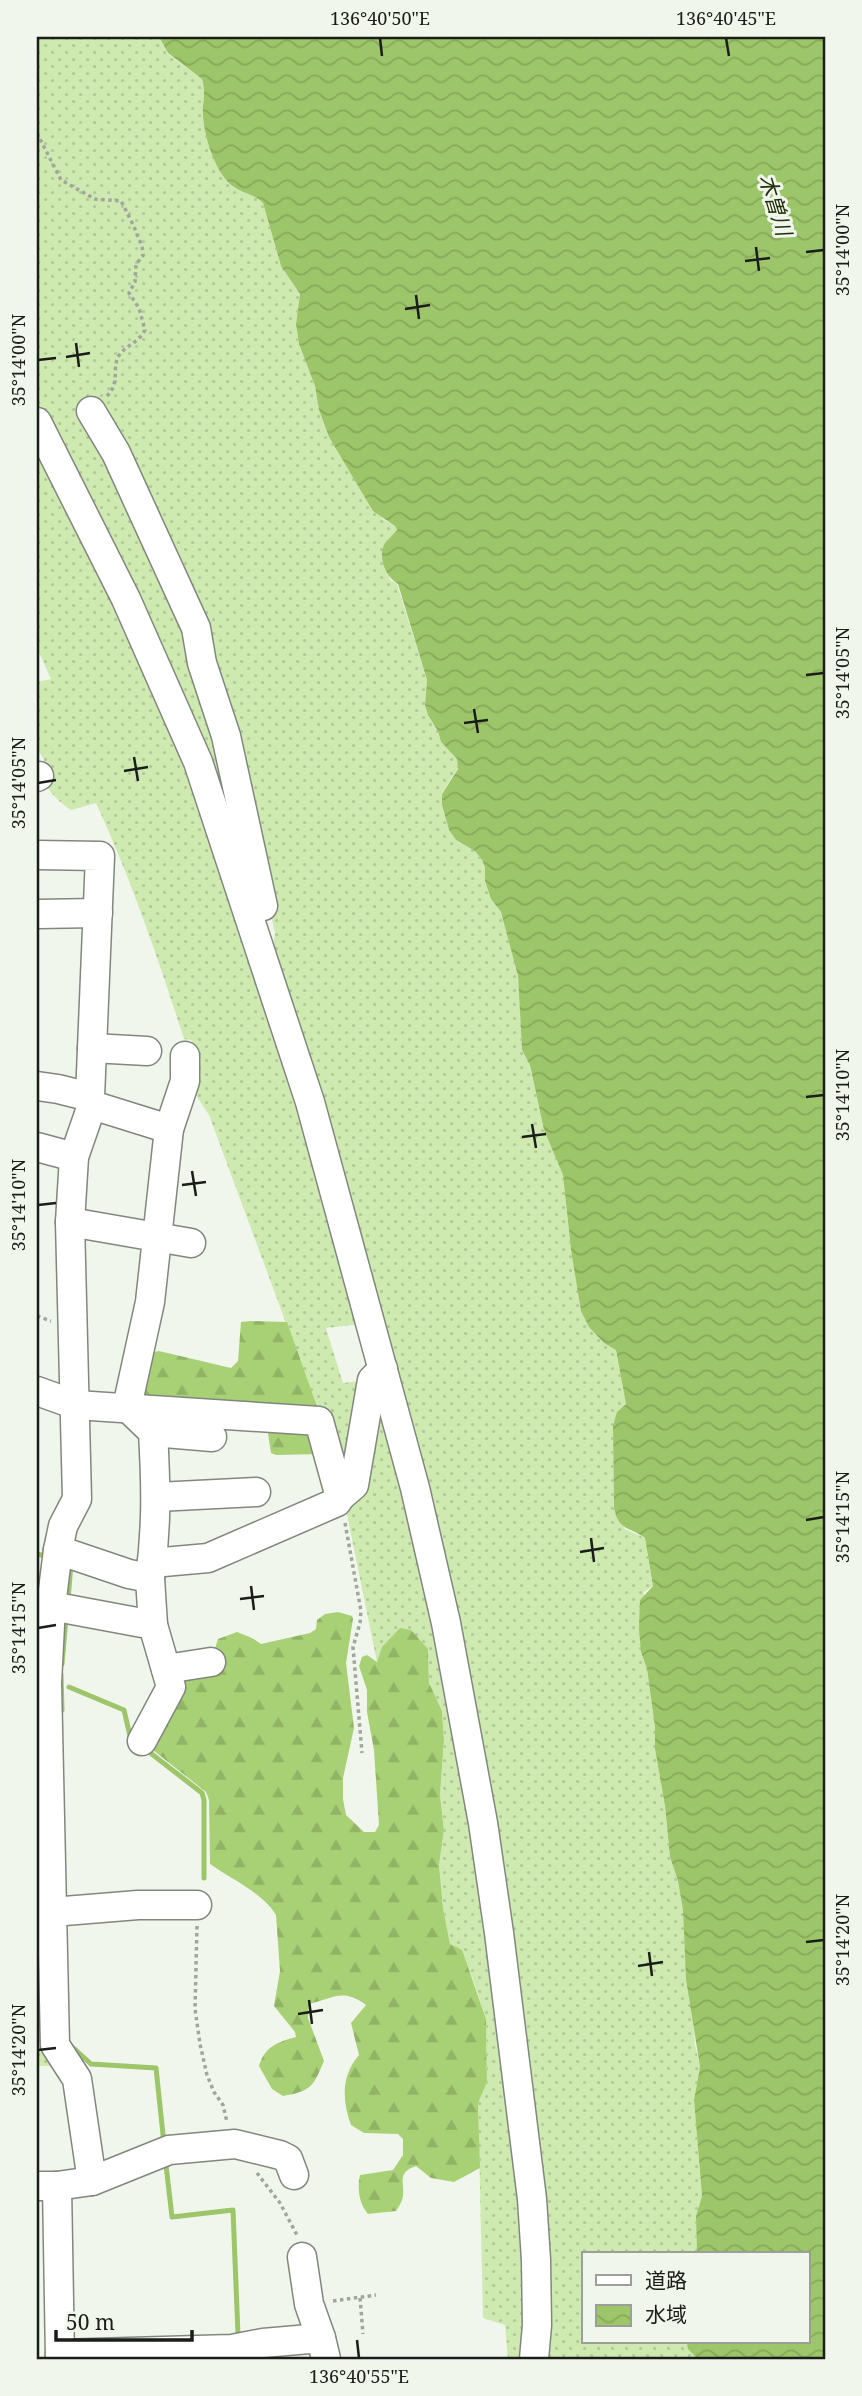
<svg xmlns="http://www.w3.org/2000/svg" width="862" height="2396" font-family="'Noto Serif','Noto Sans JP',serif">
<defs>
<pattern id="grass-dots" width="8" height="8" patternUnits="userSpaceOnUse" patternTransform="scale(1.75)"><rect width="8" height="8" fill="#cfeab1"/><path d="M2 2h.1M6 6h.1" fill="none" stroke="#b1c898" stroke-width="1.8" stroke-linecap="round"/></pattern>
<pattern id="forest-firs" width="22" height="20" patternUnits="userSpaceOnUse" patternTransform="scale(1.75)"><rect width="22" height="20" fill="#a8d175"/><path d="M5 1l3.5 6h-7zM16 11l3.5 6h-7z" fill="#90b365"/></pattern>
<pattern id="water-waves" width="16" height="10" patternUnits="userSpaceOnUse" patternTransform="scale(1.75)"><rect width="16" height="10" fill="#9dc569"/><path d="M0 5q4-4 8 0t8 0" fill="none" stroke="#87a95a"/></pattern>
</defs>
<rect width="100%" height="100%" fill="#f1f6ec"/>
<!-- grass -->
<g fill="url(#grass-dots)">
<path d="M37,37h122l9,17 34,25c3,11 2,17 1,28 -2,22 12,67 31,80 10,7 20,7 29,16l18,63 19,28 -4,30 3,20 16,42 4,24 10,27 54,82 12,7 2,4 -12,14 -2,9 7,27 7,4 30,96 -2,25 3,10 10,16 3,11 16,17 1,9 -16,25v12l7,25 7,10 19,11 7,9 3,7v14l6,18 10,13 5,17 12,47 4,74 8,15 14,65 19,45 8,75 33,93 12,7 10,54 -13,22 1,81 11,22 20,9 8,48 -9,6 -3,60 6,17 8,58v22l10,57 5,51 8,24 5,29 12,134 5,23 -6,33 8,96 -6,20 1,38h-113v88h106l-3,2 11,15h-155l-43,-467 -228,-939 3,-20 -45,-198 31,185 -204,-477 -20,-38z"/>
<path d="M37,443l149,313 60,170 116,398 -36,4 17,55 25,-3 -17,101 -31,-66 -111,-300 -21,-32 7,-36 -4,-7 -7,-1c-26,-81 -53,-160 -88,-236l-25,7c-16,-11 -35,-29 -27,-50l-7,-12v-66l14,-3 -14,-31z"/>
<path d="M379,1381l87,384 55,408 6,186h-19l-3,-34 -22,-7 -5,-216 9,-20 -1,-63 -14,-42 -22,-33 -7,-36 -4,-43 5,-35 -4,-35 4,-54 -2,-30 -13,-27 -1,-35 -51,13 -33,-162z"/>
<path d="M37,2005h7l13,61h-20z"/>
</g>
<!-- forest -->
<g fill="url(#forest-firs)">
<path d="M251,1321l36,1 33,93 -186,-12 20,-51 5,-1 72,17 7,-7 3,-39z"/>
<path d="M315,1426l7,28 -46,1 -5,-2 -3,-19 5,-7z"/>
<path d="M338,1612l14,4 1,3 -7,44 8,65 -11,50v21l3,16 18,17h11l4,-7 -5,-75 -7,-38v-22l-8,-24 3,-9 5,-2 10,7 5,-15 18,-19 11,2 17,19 1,34 13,28 2,30 -4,54 4,35 -5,35 4,43 7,36 12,6 24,69 1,63 -9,21 2,65 -26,14 -23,-4 -15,-12c-22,7 -9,20 -14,34 -1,4 -4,7 -6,11l-28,3c-9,-10 -11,-26 -8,-39l33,-5 10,-15v-16l-5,-5 -34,-1 -13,-8c-9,-25 -10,-49 8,-70l-8,-32 15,-18c-23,-17 -32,-7 -57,-1l-1,14 16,43c-11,26 -13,30 -41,35l-11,-7 -13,-23c6,-20 19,-24 37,-29l-1,-5 -21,-26 6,-35 -4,-56c-13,-22 -45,-36 -66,-51l-1,-64 -3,-8 -62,-49 30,-55 38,-30 6,-19 19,-7 15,6 9,6 49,-11 6,-4 1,-9 8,-6z"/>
</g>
<!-- water -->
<path fill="url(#water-waves)" d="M159,37h666v2322h-127l-10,-10 -1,-6 3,-1h118v-88h-111l-1,-38 6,-20 -8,-96 6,-33 -14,-88 -3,-69 -5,-29 -8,-24 -5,-51 -10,-57v-22l-8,-58 -6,-17 -2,-23 1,-29 13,-14 -8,-48c-16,-12 -27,-7 -31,-31l-1,-81 4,-14 9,-8 -10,-54 -12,-7 -15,-16 -8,-16 -10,-61 -8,-75 -19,-45 -14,-65 -8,-15 -4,-74 -17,-64 -10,-13 -6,-18v-14l-3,-7 -7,-9 -19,-11 -7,-10 -7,-25v-11l16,-25 -1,-10 -16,-17 -3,-11 -10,-16 -3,-10 2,-25 -29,-96c-12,-7 -21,-27 -13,-41 3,-4 8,-8 12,-13l-2,-4 -22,-15 -44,-74 -10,-27 -4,-24 -16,-42 -3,-20 4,-30 -19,-28 -18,-63c-9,-9 -19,-9 -29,-16 -19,-12 -33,-58 -31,-80 1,-11 2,-17 -1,-28l-34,-26z"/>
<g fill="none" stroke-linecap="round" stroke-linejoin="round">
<!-- stream -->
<g stroke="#9dc569" stroke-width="5">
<path d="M37,1554l9,2"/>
<path d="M68,1600l3,-36"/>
<path d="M62,1664l4,-46"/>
<path d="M61,1674l1,36"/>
<path d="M69,1687l55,23 6,26 4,4"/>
<path d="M144,1748l58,45 2,7v78"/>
<path d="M69,2044l22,20 65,4 8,76"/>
<path d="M166,2165l6,52 61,-7 5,125"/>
</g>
<!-- minor casing -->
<g stroke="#82877e" stroke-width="31">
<g id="minor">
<path d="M91,411l25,42 80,175 6,35 24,73 37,170"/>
<path d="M37,422l89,177 72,163 112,340 105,386 31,135 37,200 16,110 33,266 4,61 1,65 -3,34"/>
<path d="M37,777l2,-1"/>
<path d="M37,855l63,1 -10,241 2,8 -18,52 -4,65 7,277 -14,27 -5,24 -7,56 -4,77 8,362 22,34 15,102"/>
<path d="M37,914l61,-1"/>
<path d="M92,1048l55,3"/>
<path d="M37,1086l21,3 32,8"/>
<path d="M169,1129l16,-48v-25"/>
<path d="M37,1147l37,10"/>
<path d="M70,1222l121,21"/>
<path d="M37,1391l39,14 243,16 21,76 14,-12 18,-105 11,-11"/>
<path d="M153,1432l59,5"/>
<path d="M157,1497l99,-5"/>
<path d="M58,1550l71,24 21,4c7,-53 6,-93 3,-146l-26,-25 23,-105 19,-173 -77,-24"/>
<path d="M152,1563l56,-5 129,-56 3,-5"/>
<path d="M51,1606l102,19"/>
<path d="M166,1669l45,-7"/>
<path d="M142,1741l29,-54 -18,-62 -3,-47"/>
<path d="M52,1912l86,-7h59"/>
<path d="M37,2186h20l35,-5 77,-31 66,-6 45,11 8,4 6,16"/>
<path d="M57,2186l3,173"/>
<path d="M302,2257l7,47 12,34 5,21"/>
<path d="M60,2354l172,-5 31,-6 58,-5"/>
</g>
</g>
<!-- path -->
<g stroke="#a1a59d" stroke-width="3.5" stroke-dasharray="3.5 3.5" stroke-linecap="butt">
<path d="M37,133l24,47 34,19 26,2c5,9 24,46 22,54 -1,2 -5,7 -7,9l-1,18 -6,11 10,15 6,22c-8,14 -18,15 -25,24 -10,14 2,28 -14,43"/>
<path d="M37,1316l14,5"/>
<path d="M345,1523l16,88 -1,12 -7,24 9,106"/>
<path d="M197,1926l-2,83 5,35 7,31 7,17 9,13 4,17"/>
<path d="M257,2173l23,30 18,34"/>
<path d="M360,2298l3,36"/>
<path d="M333,2301l43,-6"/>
</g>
<!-- minor -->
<use href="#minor" stroke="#fff" stroke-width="28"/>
</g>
<!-- ticks -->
<path fill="none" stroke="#1b1d19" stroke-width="2.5" d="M380,38l2,18M726,38l3,18M756,247l3,24M806,252l18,-2M745,261l25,-3M416,295l3,24M405,309l25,-4M76,343l3,24M66,357l24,-4M38,360l18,-2M806,675l18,-2M474,709l4,24M464,723l24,-3M134,757l4,24M124,771l24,-4M38,783l18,-3M806,1097l18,-2M532,1124l4,24M522,1137l24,-3M192,1171l4,25M182,1185l24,-3M38,1205l18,-2M806,1520l18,-3M591,1538l3,24M580,1552l24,-4M251,1586l3,24M240,1599l24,-3M38,1628l18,-3M806,1942l18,-2M649,1952l3,24M638,1966l25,-4M309,2000l3,24M298,2014l25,-4M38,2050l18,-2M357,2340l2,18"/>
<g text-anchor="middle" stroke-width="6" stroke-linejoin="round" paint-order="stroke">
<!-- water labels -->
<g font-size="21" font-style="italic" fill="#202f09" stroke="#f1f6ec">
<text transform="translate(775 205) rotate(73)" y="7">木曽川</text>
</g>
</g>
<!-- border -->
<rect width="862" height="2396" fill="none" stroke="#f1f6ec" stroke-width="77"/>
<!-- legend -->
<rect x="582" y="2252" width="228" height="91" fill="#f1f6ec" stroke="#9b9f98" stroke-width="2"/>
<rect x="596" y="2275" width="35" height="10" fill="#ffffff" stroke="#9b9f98" stroke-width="2"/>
<text x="645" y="2288" font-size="21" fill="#1b1d19">道路</text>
<rect x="596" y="2305" width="35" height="21" fill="url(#water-waves)" stroke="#9b9f98" stroke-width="2"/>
<text x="645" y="2322" font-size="21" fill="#1b1d19">水域</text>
<!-- scale -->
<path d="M56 2330v10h136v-10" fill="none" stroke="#1b1d19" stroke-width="3.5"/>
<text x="66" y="2330" font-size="21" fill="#1b1d19" stroke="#f1f6ec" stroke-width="5" paint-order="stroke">50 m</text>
<rect x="38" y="38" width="786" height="2320" fill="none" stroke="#1b1d19" stroke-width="2.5"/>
<g font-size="18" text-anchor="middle" fill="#1b1d19">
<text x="380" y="25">136°40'50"E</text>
<text x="726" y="25">136°40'45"E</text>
<text transform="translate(843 250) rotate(-90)" y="6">35°14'00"N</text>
<text transform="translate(19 360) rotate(-90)" y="6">35°14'00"N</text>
<text transform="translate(843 673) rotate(-90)" y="6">35°14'05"N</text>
<text transform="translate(19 783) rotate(-90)" y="6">35°14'05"N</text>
<text transform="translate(843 1095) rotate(-90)" y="6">35°14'10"N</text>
<text transform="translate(19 1205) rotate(-90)" y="6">35°14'10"N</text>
<text transform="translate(843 1517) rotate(-90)" y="6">35°14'15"N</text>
<text transform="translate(19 1628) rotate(-90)" y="6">35°14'15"N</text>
<text transform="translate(843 1940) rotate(-90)" y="6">35°14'20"N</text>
<text transform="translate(19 2050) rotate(-90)" y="6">35°14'20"N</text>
<text x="359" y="2383">136°40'55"E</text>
</g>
</svg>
